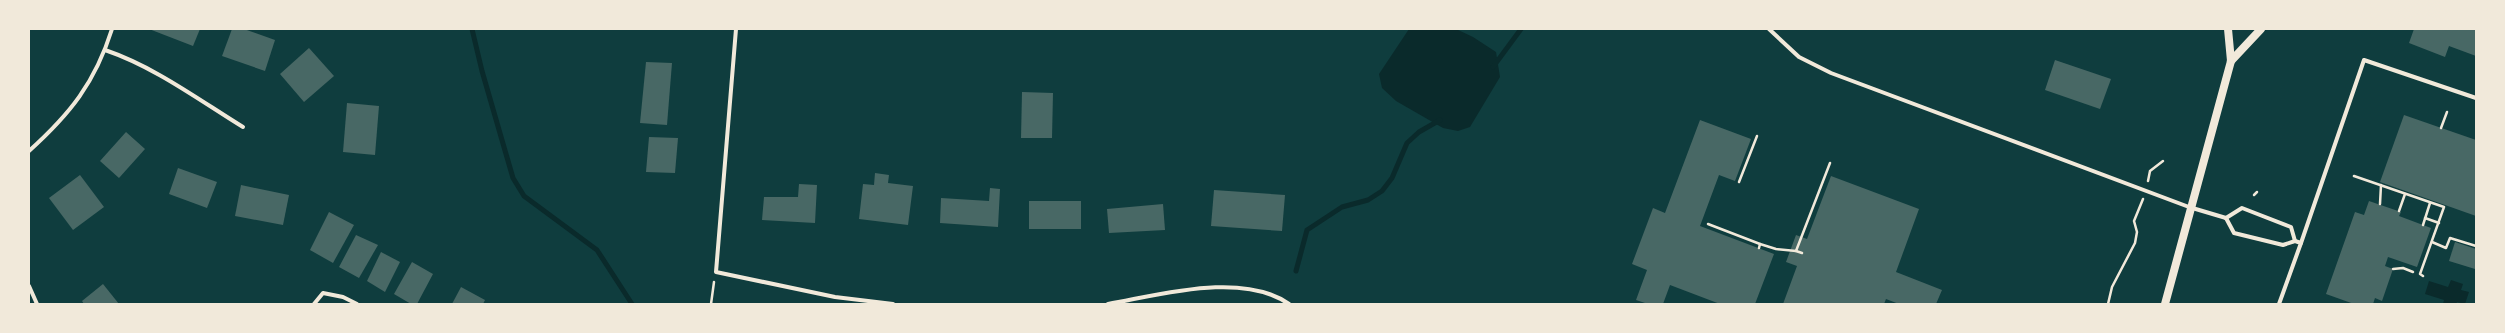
<svg xmlns="http://www.w3.org/2000/svg" width="2505" height="333" font-family="Poppins,sans-serif">
<rect width="100%" height="100%" fill="#0f3d3e"/>
<!-- water -->
<g fill="#0a2a2b">
<path d="M1409,29h47l17,8 23,15 4,25 -30,50 -12,4 -15,-3 -47,-27 -14,-13 -3,-14z"/>
<path d="M2451,280l12,4 -2,6 8,2 -4,12 -8,-2 -1,2h-13l1,-4 -19,-6 4,-13 19,6z"/>
</g>
<g fill="none" stroke-linecap="round" stroke-linejoin="round">
<!-- stream -->
<g stroke="#0a2a2b" stroke-width="5">
<path d="M472,29l10,42 31,107 11,18 73,54 35,54"/>
<path d="M1493,67l28,-38"/>
<path d="M1296,271l11,-41 35,-23 26,-7 14,-9 10,-13 15,-35 12,-11 21,-12"/>
</g>
</g>
<!-- building -->
<g fill="#486865">
<path d="M149,29h51l-7,17z"/>
<path d="M232,29h12l31,11 -10,31 -43,-15z"/>
<path d="M2414,29h62v27l-27,-10 -4,11 -36,-14z"/>
<path d="M309,48l25,28 -30,26 -24,-28z"/>
<path d="M2055,60l56,19 -11,30 -55,-19z"/>
<path d="M646,62l26,1 -5,62 -27,-2z"/>
<path d="M1022,92l31,1 -1,45h-31z"/>
<path d="M347,103l32,3 -4,49 -32,-3z"/>
<path d="M2404,115l72,25v76l-96,-34z"/>
<path d="M1700,120l51,19 -16,42 -16,-6 -19,51 74,28 -19,50h-35l-50,-19 -7,19h-15l-12,-4 11,-30 -15,-6 21,-56 12,5z"/>
<path d="M126,132l19,17 -26,29 -19,-17z"/>
<path d="M649,137l29,1 -3,35 -29,-1z"/>
<path d="M178,168l39,14 -10,26 -38,-14z"/>
<path d="M875,173l14,2 -1,8 25,3 -5,39 -49,-6 4,-35 11,1z"/>
<path d="M80,175l24,32 -31,23 -24,-32z"/>
<path d="M1831,176l88,33 -23,63 46,18 -6,14h-37l-13,-5 -2,5h-101l14,-38 -11,-4 10,-27 11,4z"/>
<path d="M799,184l18,1 -2,38 -53,-3 2,-23h34z"/>
<path d="M241,185l48,10 -6,30 -48,-9z"/>
<path d="M990,188l10,1 -2,38 -58,-4 1,-25 48,3z"/>
<path d="M1214,190l71,5 -3,36 -71,-5z"/>
<rect x="1029" y="201" width="52" height="28"/>
<path d="M2369,201l32,11 -2,4 32,12 -14,39 -29,-10 -3,9 8,3 -11,32 -7,-3 -2,6h-19l-28,-10 29,-82 9,3z"/>
<path d="M1163,204l2,26 -56,3 -2,-24z"/>
<path d="M329,212l25,13 -21,38 -23,-13z"/>
<path d="M356,235l22,10 -19,33 -20,-11z"/>
<path d="M2455,242l21,7 -1,20 -26,-8z"/>
<path d="M381,252l19,10 -15,30 -18,-11z"/>
<path d="M412,262l21,12 -16,30h-6l-17,-10z"/>
<path d="M103,284l16,20h-35l-2,-3z"/>
<path d="M461,287l24,13 -2,4h-31z"/>
</g>
<g fill="none" stroke-linecap="round" stroke-linejoin="round">
<!-- path -->
<g stroke="#f1e9da" stroke-width="2.5">
<path d="M2441,128l6,-16"/>
<path d="M2354,176l90,31 -24,67 3,2"/>
<path d="M2148,181l2,-10 13,-10"/>
<path d="M1739,182l18,-46"/>
<path d="M2254,195l3,-3"/>
<path d="M2380,204l1,-19"/>
<path d="M2399,211l6,-17"/>
<path d="M2425,218l14,5"/>
<path d="M1708,224l52,20"/>
<path d="M2423,225l7,-22"/>
<path d="M2432,242l14,6 4,-10 26,8"/>
<path d="M1759,248l1,-4 16,5 20,2 34,-88"/>
<path d="M1796,251l6,2"/>
<path d="M2393,269l10,-1 10,4"/>
<path d="M711,304l3,-22"/>
<path d="M2108,304l4,-17 23,-44 2,-11 -3,-11 9,-22"/>
</g>
<!-- minor -->
<g stroke="#f1e9da" stroke-width="4">
<path d="M736,29l-20,243 119,25 58,7"/>
<path d="M1769,29l30,28 32,16 358,134 37,11"/>
<path d="M105,50c50,17 94,50 138,77"/>
<path d="M29,151c41,-37 66,-68 83,-122"/>
<path d="M2226,218l8,15 49,12 12,-4 6,2 -22,61"/>
<path d="M2226,218l16,-10 49,19 4,14"/>
<path d="M2301,243l63,-183 112,38"/>
<path d="M29,286l8,18"/>
<path d="M314,304l9,-11 20,4 14,7"/>
<path d="M1108,304c52,-9 134,-33 181,0"/>
</g>
<!-- secondary -->
<g stroke="#f1e9da" stroke-width="8">
<path d="M2231,61l30,-32"/>
<path d="M2165,304l66,-243 -3,-32"/>
</g>
</g>
<!-- border -->
<rect width="2505" height="333" fill="none" stroke="#f1e9da" stroke-width="60"/>
</svg>
